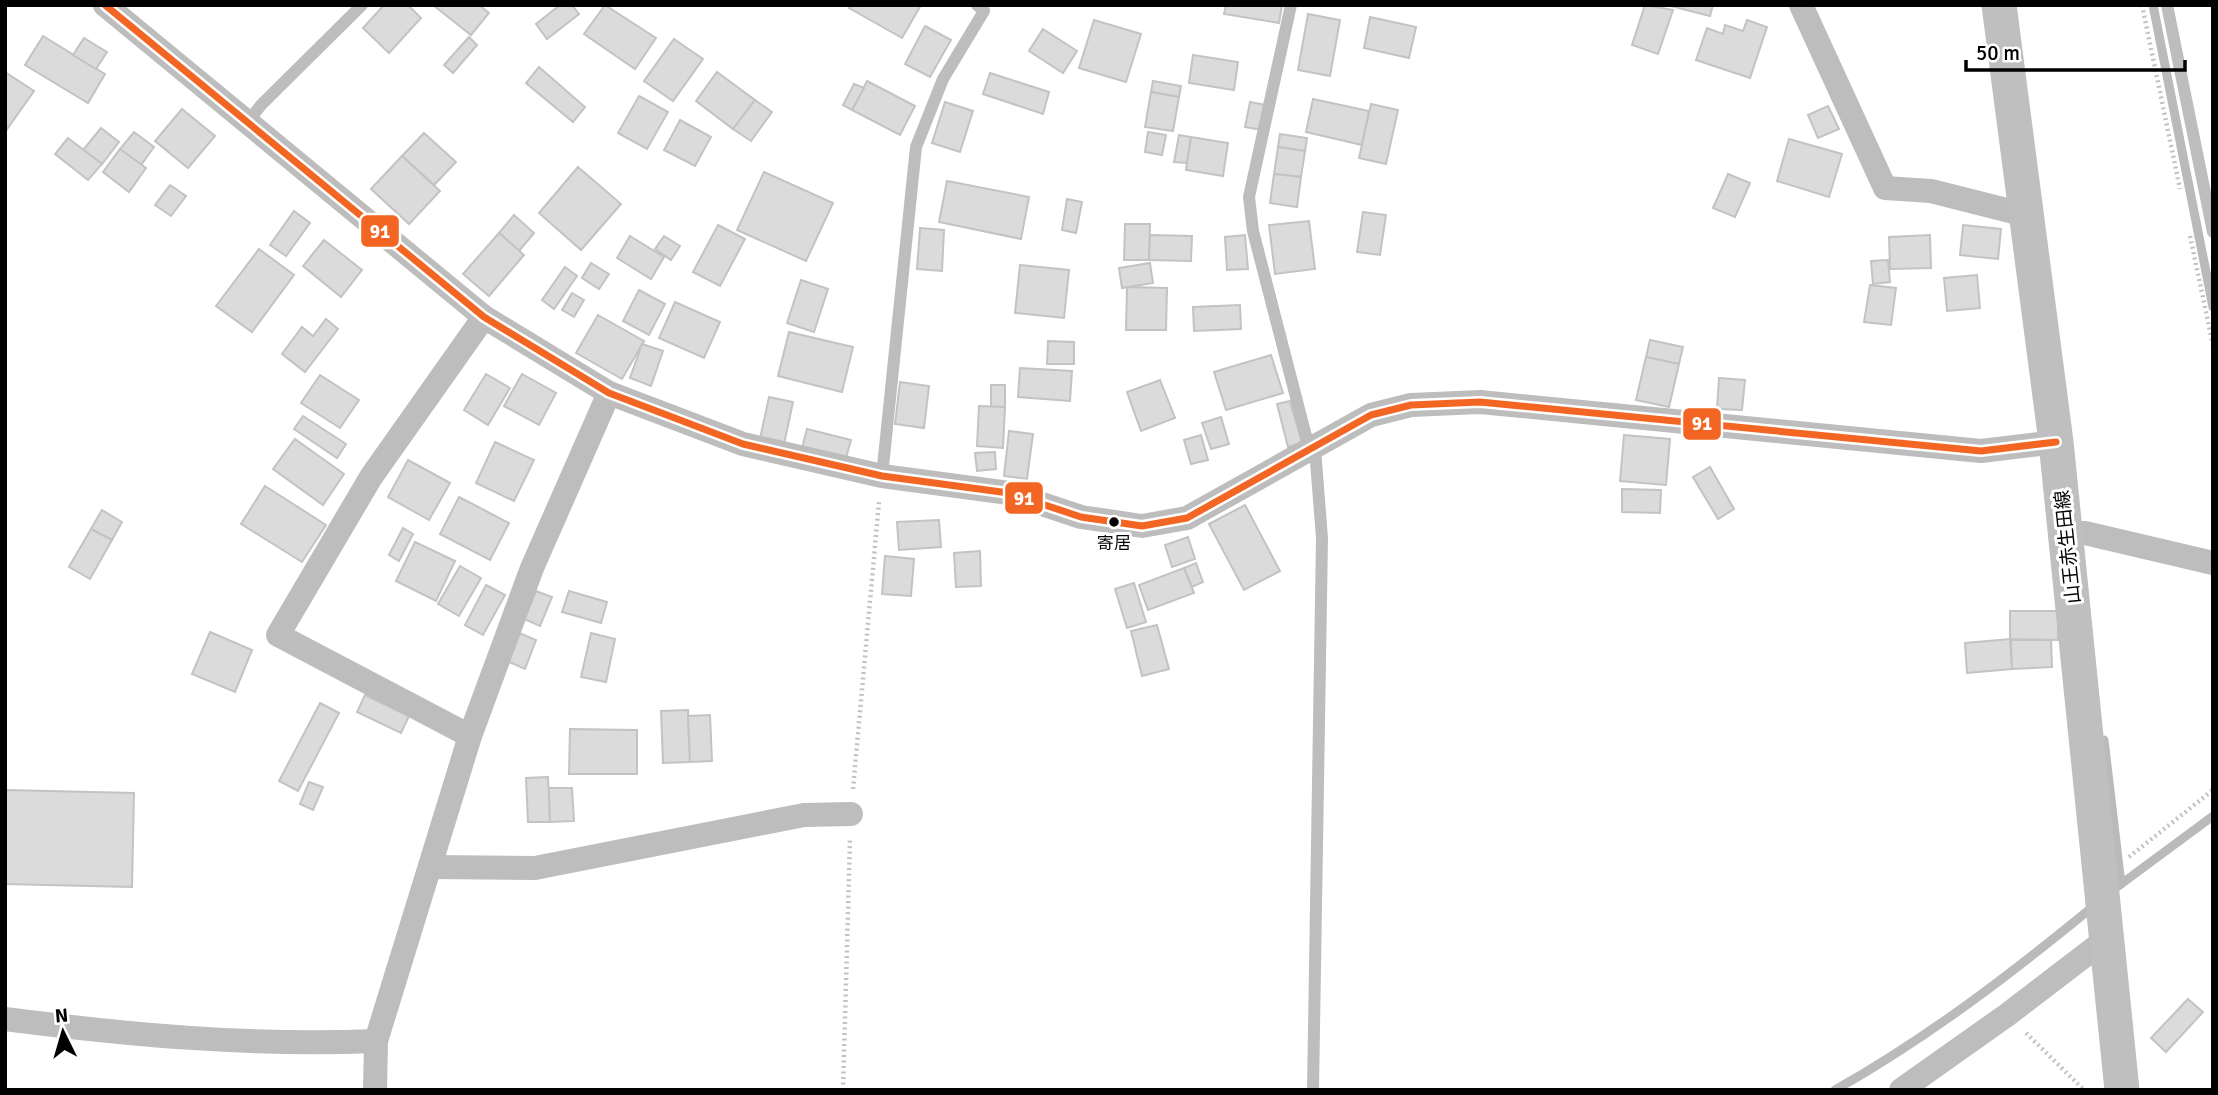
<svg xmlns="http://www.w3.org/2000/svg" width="2218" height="1095" font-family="Signika,'Noto Sans JP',sans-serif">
<rect width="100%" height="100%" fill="#fff"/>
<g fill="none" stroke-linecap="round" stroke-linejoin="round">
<!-- stream -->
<g stroke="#bababa" stroke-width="9">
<path d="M2153,5l60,302"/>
<path d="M2104,740l17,144"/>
<path d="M2117,887l96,-71"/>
<path d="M1835,1090c94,-53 177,-117 260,-185"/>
</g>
</g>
<!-- building -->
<g fill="#dbdbdb" stroke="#c3c3c3" stroke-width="2">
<path d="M384,5h24l13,13 -32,35 -26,-25z"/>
<path d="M433,5h46l10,8 -18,22z"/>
<path d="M560,5h12l7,9 -32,25 -11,-15z"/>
<path d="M605,5l51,33 -21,31 -51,-35z"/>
<path d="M851,5h70l-19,33 -53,-30z"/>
<path d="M1226,5h56l-3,18 -55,-9z"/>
<path d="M1645,5l28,5 -15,44 -26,-9z"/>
<path d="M1667,5h46l-3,11z"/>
<path d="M1308,14l32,6 -10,56 -32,-6z"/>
<path d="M1370,17l46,10 -7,31 -45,-10z"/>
<path d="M1094,20l47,14 -15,48 -47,-14z"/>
<path d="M1747,20l20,7 -17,51 -54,-18 11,-32 16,6 2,-9 18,6z"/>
<path d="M925,26l26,14 -21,37 -25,-13z"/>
<path d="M1043,29l34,22 -14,22 -34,-22z"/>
<path d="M43,36l62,38 -17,29 -63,-38z"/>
<path d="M469,37l8,8 -24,28 -9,-8z"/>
<path d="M84,38l23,14 -11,17 -23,-14z"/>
<path d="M674,39l29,20 -30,42 -29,-20z"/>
<path d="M1193,55l45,7 -4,28 -45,-7z"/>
<path d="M539,67l46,40 -12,15 -47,-39z"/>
<path d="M5,72l29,19 -29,41z"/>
<path d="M717,72l38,28 -22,29 -37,-28z"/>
<path d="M990,73l59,19 -6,22 -60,-20z"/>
<path d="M867,81l48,25 -15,29 -48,-25z"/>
<path d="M1153,81l28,5 -2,11 -28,-5z"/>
<path d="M854,84l10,4 -12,22 -9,-5z"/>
<path d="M1151,92l28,5 -6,34 -28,-4z"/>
<path d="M639,96l29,16 -21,37 -29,-16z"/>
<path d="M1313,99l56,12 -7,34 -56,-13z"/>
<path d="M755,100l17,12 -21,29 -18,-12z"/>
<path d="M945,102l28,9 -13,41 -28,-9z"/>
<path d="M1250,102l16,3 -4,25 -17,-3z"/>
<path d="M1371,104l27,6 -12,54 -27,-6z"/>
<path d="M1828,106l11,23 -21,9 -10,-23z"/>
<path d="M182,109l33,27 -27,32 -33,-27z"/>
<path d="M680,120l31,17 -16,29 -31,-16z"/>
<path d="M101,128l18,14 -17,22 -19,-14z"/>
<path d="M134,132l20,15 -13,18 -21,-16z"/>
<path d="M1148,132l18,3 -4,20 -17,-3z"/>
<path d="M424,133l32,29 -22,23 -32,-29z"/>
<path d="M1280,134l27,4 -2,13 -27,-4z"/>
<path d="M1179,135l12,2 -4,26 -13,-1z"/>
<path d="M1191,137l37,6 -5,33 -37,-6z"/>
<path d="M68,138l34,26 -14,16 -33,-26z"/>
<path d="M1789,139l53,15 -13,43 -52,-16z"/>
<path d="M1278,147l27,4 -4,26 -27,-3z"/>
<path d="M120,149l26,19 -17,24 -26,-20z"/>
<path d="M402,156l38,35 -31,33 -38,-35z"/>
<path d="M578,167l43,37 -40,46 -42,-37z"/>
<path d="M764,172l69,31 -27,58 -69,-31z"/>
<path d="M1274,174l27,3 -4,30 -27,-4z"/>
<path d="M1728,174l22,9 -15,34 -22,-9z"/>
<path d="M947,181l82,16 -8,42 -82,-17z"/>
<path d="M170,185l16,11 -15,20 -16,-11z"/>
<path d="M1067,199l15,3 -6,31 -14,-3z"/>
<path d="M294,211l16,12 -24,33 -16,-11z"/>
<path d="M1363,212l23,3 -6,40 -23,-3z"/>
<path d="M514,215l20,18 -15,18 -20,-18z"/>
<path d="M1309,221l6,48 -40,5 -6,-49z"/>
<path d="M1125,224h25l-1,36h-25z"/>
<path d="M718,225l27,14 -25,47 -27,-14z"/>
<path d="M1963,225l38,4 -3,30 -38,-4z"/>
<path d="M920,228l24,2 -2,41 -25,-2z"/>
<path d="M499,233l25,22 -35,41 -26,-22z"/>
<path d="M1150,235l42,1 -1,25 -42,-1z"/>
<path d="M1245,235l3,34 -21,1 -2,-33z"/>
<path d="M1930,235l1,33 -41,1 -1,-32z"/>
<path d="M630,236l34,21 -13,22 -34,-21z"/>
<path d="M664,236l16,10 -9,14 -16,-11z"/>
<path d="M324,240l38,30 -21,27 -38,-31z"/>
<path d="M259,249l35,26 -42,57 -36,-26z"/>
<path d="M1888,260l2,22 -17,2 -2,-23z"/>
<path d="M591,263l18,11 -10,15 -17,-11z"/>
<path d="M1150,263l3,20 -31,5 -3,-20z"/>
<path d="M1020,265l49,5 -5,48 -49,-5z"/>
<path d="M565,267l12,9 -23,33 -12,-9z"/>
<path d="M1977,275l3,33 -33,3 -3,-33z"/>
<path d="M801,280l27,9 -14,43 -27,-9z"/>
<path d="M1870,285l26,3 -5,37 -27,-3z"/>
<path d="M1127,287l40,1 -1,42h-40z"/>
<path d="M639,290l26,14 -16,31 -26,-14z"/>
<path d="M572,293l12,7 -10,17 -12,-7z"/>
<path d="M675,302l45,20 -16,36 -45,-20z"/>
<path d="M1240,305l1,24 -47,2 -1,-24z"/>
<path d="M598,315l46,26 -22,38 -46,-26z"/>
<path d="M326,319l12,10 -33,43 -23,-18 20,-27 11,9z"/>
<path d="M789,332l64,15 -11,45 -64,-16z"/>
<path d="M1650,340l33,7 -4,17 -33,-7z"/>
<path d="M1048,341l26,1v22h-27z"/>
<path d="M642,344l21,7 -12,35 -21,-8z"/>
<path d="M1271,355l12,38 -57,17 -12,-38z"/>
<path d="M1646,357l33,7 -10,43 -33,-7z"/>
<path d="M1020,368l52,3 -2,30 -52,-4z"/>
<path d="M486,374l24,14 -22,37 -24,-15z"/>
<path d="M522,374l34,19 -17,32 -35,-19z"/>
<path d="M320,375l39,25 -19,28 -39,-25z"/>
<path d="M1719,378l26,2 -3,30 -25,-1z"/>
<path d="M1160,380l15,38 -34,13 -14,-39z"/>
<path d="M900,382l29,4 -5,42 -29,-4z"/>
<rect x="991" y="385" width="14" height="22"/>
<path d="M769,397l24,5 -9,42 -24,-5z"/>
<path d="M1290,401l12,42 -14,4 -11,-43z"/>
<path d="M979,406l26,1 -2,41 -26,-2z"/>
<path d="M303,416l43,28 -9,14 -43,-29z"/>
<path d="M1221,417l8,27 -18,5 -9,-26z"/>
<path d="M807,429l44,11 -5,18 -44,-10z"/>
<path d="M1009,431l24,3 -6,45 -23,-3z"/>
<path d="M1201,435l7,25 -17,4 -7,-24z"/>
<path d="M1624,435l46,4 -4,46 -46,-4z"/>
<path d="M295,439l49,35 -21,31 -50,-36z"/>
<path d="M495,442l39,18 -20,41 -38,-18z"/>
<path d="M995,452l1,17 -19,2 -2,-18z"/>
<path d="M408,460l42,23 -21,37 -41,-23z"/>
<path d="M1710,467l24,42 -16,10 -25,-42z"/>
<path d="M265,486l61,39 -24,37 -61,-38z"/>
<path d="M1622,489l39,1 -1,23 -38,-1z"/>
<path d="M459,497l50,26 -19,37 -50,-26z"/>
<path d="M1245,505l35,66 -36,19 -35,-66z"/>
<path d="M102,510l20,12 -10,18 -21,-11z"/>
<path d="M939,520l2,27 -42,3 -2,-28z"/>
<path d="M403,528l10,6 -14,27 -10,-6z"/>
<path d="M91,529l21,11 -22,39 -21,-12z"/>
<path d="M1188,537l7,22 -23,8 -7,-22z"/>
<path d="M415,542l40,19 -19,40 -40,-20z"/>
<path d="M980,551l1,35 -25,1 -2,-34z"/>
<path d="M885,556l29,3 -3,37 -29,-2z"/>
<path d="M1196,563l7,19 -11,5 -8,-19z"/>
<path d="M460,566l21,12 -22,38 -21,-12z"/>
<path d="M1184,568l10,25 -46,17 -9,-25z"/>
<path d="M1134,583l12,39 -19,6 -12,-39z"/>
<path d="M486,585l19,10 -22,40 -18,-10z"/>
<path d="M536,591l16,6 -12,29 -16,-7z"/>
<path d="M569,591l38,11 -6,21 -39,-11z"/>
<path d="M2010,611h48v29l-48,-1z"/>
<path d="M1157,625l12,44 -27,7 -11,-45z"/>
<path d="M210,632l42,18 -17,42 -43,-18z"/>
<path d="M519,633l17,7 -11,29 -18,-8z"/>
<path d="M591,633l24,6 -9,43 -25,-5z"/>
<path d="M2010,639l2,30 -45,4 -2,-30z"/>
<path d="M2011,640h40l1,27 -40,2z"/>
<path d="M365,695l44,21 -8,17 -44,-21z"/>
<path d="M320,703l19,10 -41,78 -19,-10z"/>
<path d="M688,710l2,52 -27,1 -2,-52z"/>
<path d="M710,715l2,46 -22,1 -2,-46z"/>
<path d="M570,729l67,1v44h-68z"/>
<path d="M548,777l2,45h-22l-2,-44z"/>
<path d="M309,782l14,5 -10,23 -13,-6z"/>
<path d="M549,788h23l2,33 -24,1z"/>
<path d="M5,790l129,3 -2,94 -127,-3z"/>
<path d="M2188,999l15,13 -37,40 -15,-14z"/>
</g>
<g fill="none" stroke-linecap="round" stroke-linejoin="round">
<!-- path -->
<g stroke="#c2c2c2" stroke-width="4.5" stroke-dasharray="2 3.5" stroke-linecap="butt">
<path d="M2142,5l38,184"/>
<path d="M2190,236l23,109"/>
<path d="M853,789l26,-287"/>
<path d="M2129,857l84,-67"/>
<path d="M2026,1033l58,57"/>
<path d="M843,1090l7,-250"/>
</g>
<!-- service -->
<g stroke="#bdbdbd" stroke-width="12">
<path d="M1291,5l-42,192 4,34 53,205 9,13 7,89 -9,552"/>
<path d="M2167,5l46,227"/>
<path d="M247,123l14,-18 101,-100"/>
<path d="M882,476l34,-329 27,-68 41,-68 -7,-6"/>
</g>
<!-- minor -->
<g stroke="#bdbdbd" stroke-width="24">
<path d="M105,5l379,312 125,76 134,51 139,32 127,17 72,24 61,9 45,-8 184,-103 40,-10 69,-3 501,49 75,-9"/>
<path d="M1801,5l84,183 46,3 95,24"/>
<path d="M2066,533h19l128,30"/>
<path d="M470,736l-192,-101 93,-158 113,-160"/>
<path d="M430,867l105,1 269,-53 47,-1"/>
<path d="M5,1019c124,16 246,27 371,22"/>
<path d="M375,1090l1,-49 94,-305 62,-168 77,-175"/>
<path d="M1901,1090l106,-75 102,-78"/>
</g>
<!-- secondary -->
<path stroke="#bfbfbf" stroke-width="35" d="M1999,5l57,437 66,648"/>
<!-- bus-1 casing -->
<g stroke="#fff" stroke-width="12">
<path id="bus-1" d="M105,5l379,312 125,76 134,51 139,32 127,17 72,24 61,9 45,-8 184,-103 40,-10 69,-3 501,49 75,-9"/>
</g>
<!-- bus-1 -->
<use href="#bus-1" stroke="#f26522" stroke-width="7"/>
</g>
<!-- markers -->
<circle fill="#000" stroke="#fff" stroke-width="2.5" cx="1114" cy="522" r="6"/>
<g text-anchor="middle" stroke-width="6" stroke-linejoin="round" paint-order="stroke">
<!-- bus labels -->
<g font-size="17" fill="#000" stroke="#fff">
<text x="1114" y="549">寄居</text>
</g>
<!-- street labels -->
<g font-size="19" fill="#000" stroke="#fff">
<text transform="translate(2067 547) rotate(-96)" y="7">山王赤生田線</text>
</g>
</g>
<g stroke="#fff" stroke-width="2.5">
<rect x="360" y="214" width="40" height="34" rx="7" fill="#f26522"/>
<rect x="1682" y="407" width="40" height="34" rx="7" fill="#f26522"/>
<rect x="1004" y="481" width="40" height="34" rx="7" fill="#f26522"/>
</g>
<g font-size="19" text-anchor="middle" font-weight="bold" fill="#fff">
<text x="380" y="238">91</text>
<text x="1702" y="430">91</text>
<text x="1024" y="505">91</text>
</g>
<!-- border -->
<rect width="2218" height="1095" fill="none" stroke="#000000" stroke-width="14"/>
<!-- north arrow -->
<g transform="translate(63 1032) rotate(355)" stroke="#ffffff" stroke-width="5" paint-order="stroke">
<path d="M0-5L12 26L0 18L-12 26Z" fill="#000000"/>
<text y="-10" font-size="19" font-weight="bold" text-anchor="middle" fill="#000000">N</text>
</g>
<!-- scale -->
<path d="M1966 60v10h219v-10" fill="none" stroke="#000000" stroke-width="3.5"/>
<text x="1976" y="60" font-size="21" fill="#000000" stroke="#ffffff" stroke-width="5" paint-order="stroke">50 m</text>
</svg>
